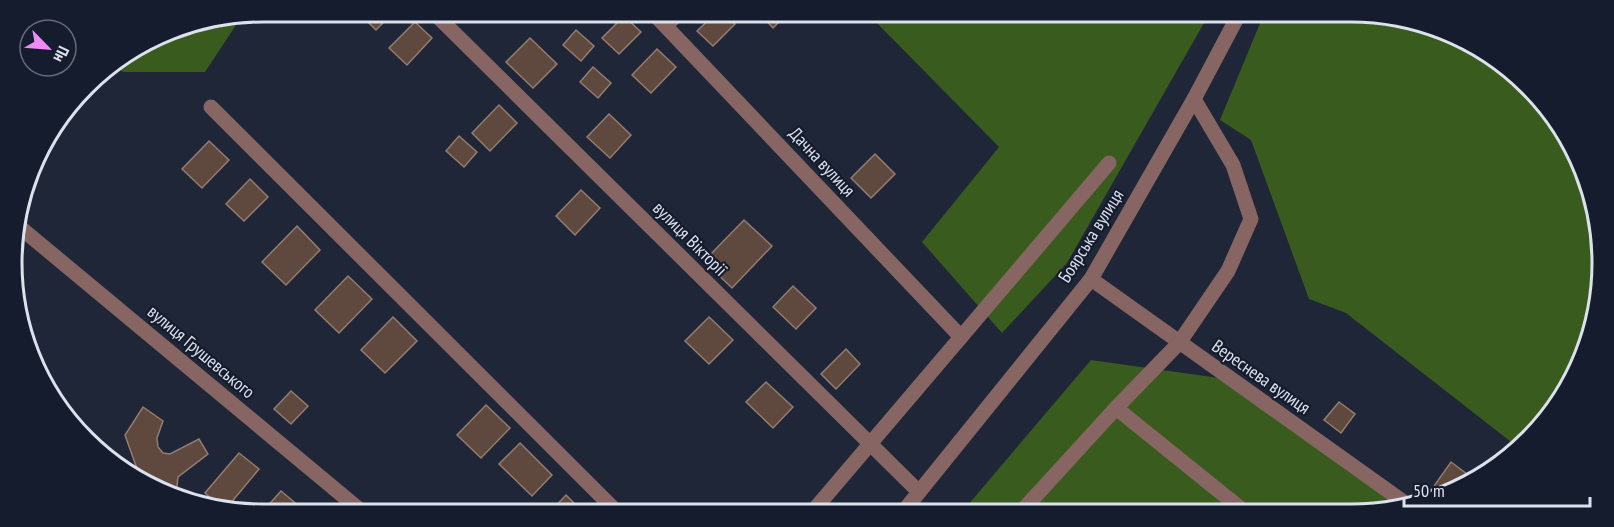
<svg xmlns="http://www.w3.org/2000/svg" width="1614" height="527" font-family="'PT Sans Narrow',sans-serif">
<rect width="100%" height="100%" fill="#1e2637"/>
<!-- forest -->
<g fill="#3a5b1e">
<path d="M869,15l339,1 -141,247 -65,70 -80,-91 77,-95z"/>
<path d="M242,16l-37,56h-81l-14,-5 58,-36z"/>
<path d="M1263,16l137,1 91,38 69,69 37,91v98l-29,76 -48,60 -174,-136 -37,-14 -58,-159 -31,-20z"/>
<path d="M1091,360l128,18 197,125 -32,10 -422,-1z"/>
</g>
<!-- building -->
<g fill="#5f493e" stroke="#947c70" stroke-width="1.5">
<path d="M361,12l32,1 -17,17 -16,-16z"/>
<path d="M715,14h10l10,10 -22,22 -16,-15z"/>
<path d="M760,14h27l-14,14z"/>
<path d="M624,16l17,16 -22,22 -17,-16z"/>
<path d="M415,22l17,16 -25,27 -18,-17z"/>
<path d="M576,30l18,16 -13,15 -18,-16z"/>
<path d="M530,38l27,26 -24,24 -27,-26z"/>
<path d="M657,49l19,18 -25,26 -19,-18z"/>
<path d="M593,67l18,16 -13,15 -18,-16z"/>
<path d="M499,105l18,18 -27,28 -18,-18z"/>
<path d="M609,114l22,21 -21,23 -23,-21z"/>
<path d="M459,136l18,16 -13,15 -18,-16z"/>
<path d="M209,141l20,19 -27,28 -20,-19z"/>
<path d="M875,154l20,20 -24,24 -20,-20z"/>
<path d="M250,179l18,18 -24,24 -18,-17z"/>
<path d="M581,190l19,18 -25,27 -19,-19z"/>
<path d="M744,220l28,26 -40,42 -28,-27z"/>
<path d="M297,226l23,24 -34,35 -24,-23z"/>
<path d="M348,276l24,23 -33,34 -24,-23z"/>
<path d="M793,286l23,22 -20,21 -23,-22z"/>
<path d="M393,317l24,24 -32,32 -24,-23z"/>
<path d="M709,317l24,23 -24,24 -24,-23z"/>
<path d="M846,349l14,15 -24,25 -15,-15z"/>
<path d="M766,382l27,25 -20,21 -27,-26z"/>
<path d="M291,391l17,15 -17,18 -17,-15z"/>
<path d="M1339,402l16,12 -14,19 -17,-13z"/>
<path d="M486,405l24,23 -29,30 -24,-23z"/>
<path d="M143,407l20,14 -6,17 1,9 5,6 7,1 29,-15 9,15 -30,23 -2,18 -35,-15 -16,-45z"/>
<path d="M520,443l32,32 -20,21 -33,-32z"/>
<path d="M239,453l20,16 -34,41 -20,-17z"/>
<path d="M1451,462l24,18 -14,9 -17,5 -10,-8z"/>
<path d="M281,491l19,16 -2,3h-34z"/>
<path d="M566,495l16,16h-31z"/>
</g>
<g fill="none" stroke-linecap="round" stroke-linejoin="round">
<!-- minor -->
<g stroke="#866562" stroke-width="15">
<path d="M434,13l485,479"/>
<path d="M654,14l307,323"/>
<path d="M666,25l12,-11"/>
<path d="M211,107l405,404"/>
<path d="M16,224l344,286"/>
<path d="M1091,279l317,226"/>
<path d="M1116,408l129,104"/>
<path d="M813,511l296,-348"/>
<path d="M903,512l188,-233 103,-180 44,-83"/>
<path d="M1021,512l95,-104 63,-65 49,-72 23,-52 -18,-54 -39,-66"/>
</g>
</g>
<g text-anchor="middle" stroke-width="4.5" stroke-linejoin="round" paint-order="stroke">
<!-- street labels -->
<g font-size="18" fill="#dce2ed" stroke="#151c2d">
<text transform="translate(822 162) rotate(47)" y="6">Дачна вулиця</text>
<text transform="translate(1091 236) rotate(-58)" y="6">Боярська вулиця</text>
<text transform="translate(690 239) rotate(45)" y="6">вулиця Вікторії</text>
<text transform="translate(201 352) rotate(40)" y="6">вулиця Грушевського</text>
<text transform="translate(1261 377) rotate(35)" y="6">Вереснева вулиця</text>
</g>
</g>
<!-- crop -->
<path d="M0 0H1614V527H0ZM263 22H1351A241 241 0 0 1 1592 263V263A241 241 0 0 1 1351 504H263A241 241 0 0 1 22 263V263A241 241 0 0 1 263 22Z" fill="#151c2d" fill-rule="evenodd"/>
<path fill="none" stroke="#dce2ed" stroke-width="3" d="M263 22H1351A241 241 0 0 1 1592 263V263A241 241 0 0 1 1351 504H263A241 241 0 0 1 22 263V263A241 241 0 0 1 263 22Z"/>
<!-- north arrow -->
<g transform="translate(48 48) rotate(115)"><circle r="28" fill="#151c2d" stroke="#656b7a" stroke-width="1.5"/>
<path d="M0-4.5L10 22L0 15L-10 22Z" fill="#ed8cf9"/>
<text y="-9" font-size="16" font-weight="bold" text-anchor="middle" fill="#dce2ed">Пн</text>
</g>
<!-- scale -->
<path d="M1404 497v9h186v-9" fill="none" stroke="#dce2ed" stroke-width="3"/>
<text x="1413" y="497" font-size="18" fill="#dce2ed" stroke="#151c2d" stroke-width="4.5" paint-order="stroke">50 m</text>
</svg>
